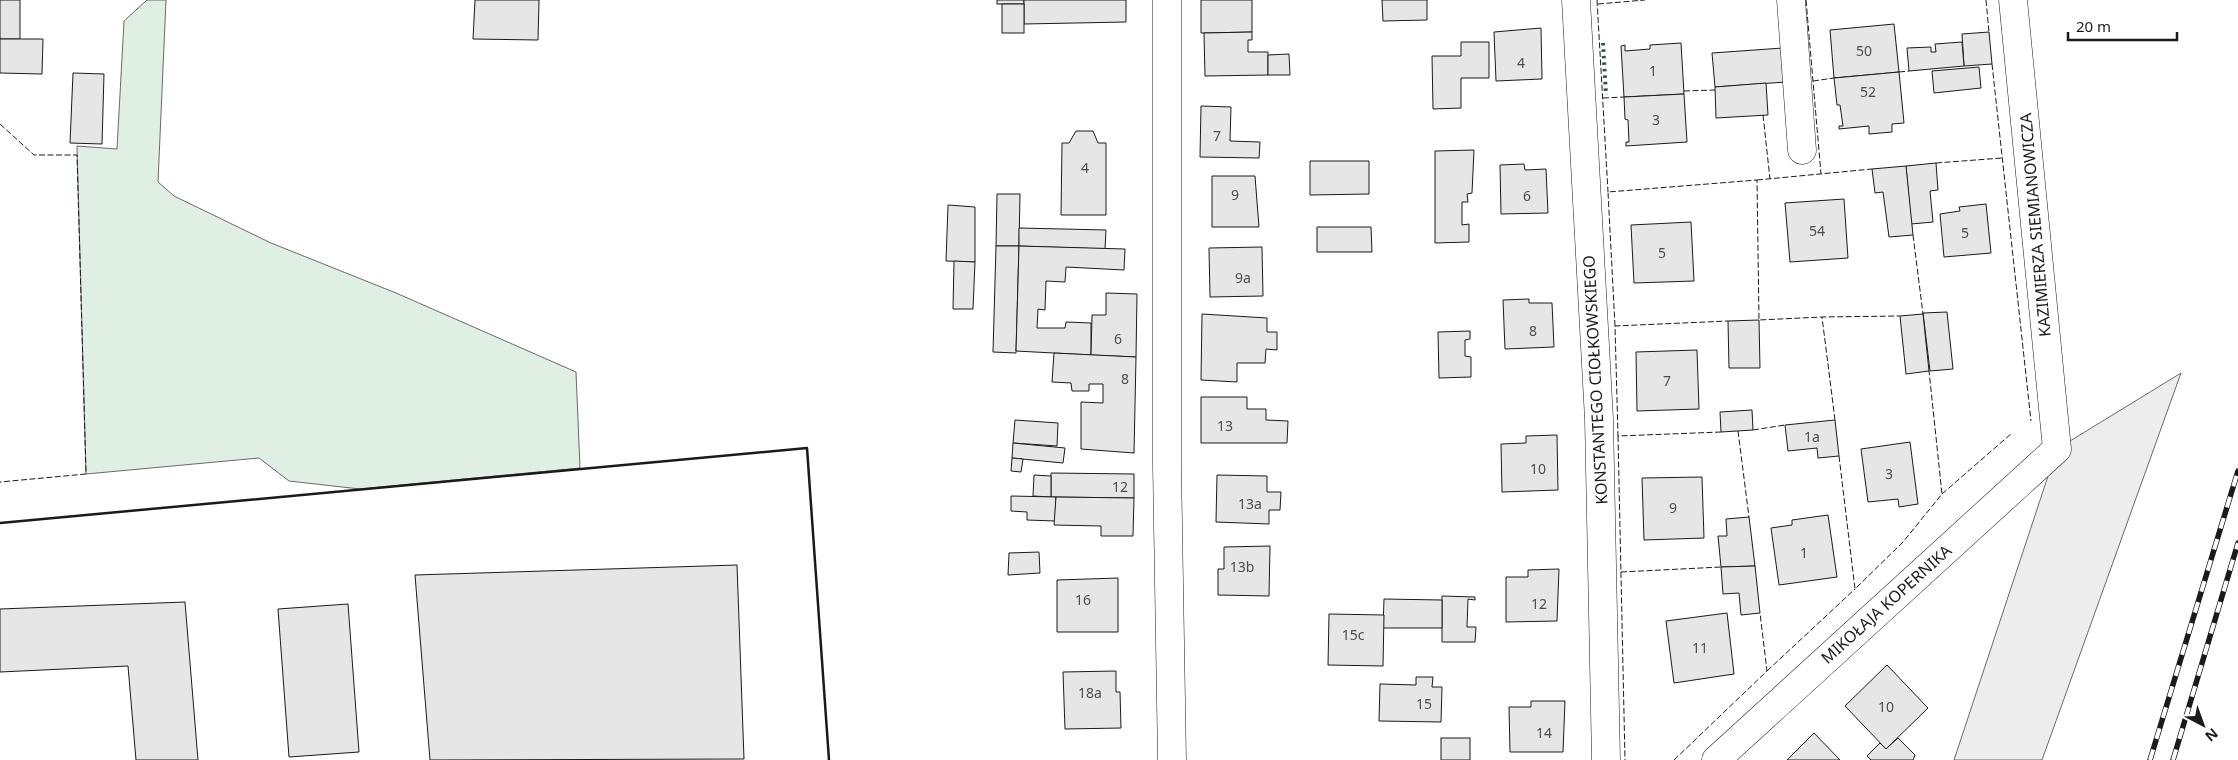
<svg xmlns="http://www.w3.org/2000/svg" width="2238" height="760" font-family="'Noto Sans',sans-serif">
<rect width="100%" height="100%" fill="#fff"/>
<!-- green -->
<path fill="#e0efe3" stroke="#6a6a6a" d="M147,0h19l-8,182 16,14 97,47 125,50 180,79 4,96 -220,21 -71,-8 -30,-23 -173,16 -9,-328 40,3 7,-128z"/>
<!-- parking -->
<path fill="#ededed" stroke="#6a6a6a" d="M2181,373l-139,387h-88l103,-311z"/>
<!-- building -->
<g fill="#e6e6e6" stroke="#1a1a1a">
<rect x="0" y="0" width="20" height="39"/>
<path d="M475,0h64l-1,40 -65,-1z"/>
<rect x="997" y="0" width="27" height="4"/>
<path d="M1024,0h102v22l-102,2z"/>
<path d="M1201,0h51v32l-51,1z"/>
<path d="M1382,0h45v20l-44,1z"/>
<rect x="1002" y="4" width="22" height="29"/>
<path d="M1894,24l5,48 -65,6 -4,-48z"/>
<path d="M1541,28l1,51 -46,2 -2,-49z"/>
<path d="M1252,32v8h-4v12h20v23l-63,1 -1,-43z"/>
<path d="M1989,32l3,32 -28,2 -2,-32z"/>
<path d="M0,39h43l-1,35 -42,-1z"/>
<path d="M1461,42h28v36h-28v30l-28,1 -1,-53h29z"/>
<path d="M1962,42l2,24 -55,5 -2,-23 24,-1v5h5l-1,-8z"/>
<path d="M1681,43l3,51 -60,3 -3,-51 4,-1v6l25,-2v-4z"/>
<path d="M1783,48l3,34 -71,5 -3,-34z"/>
<path d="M1289,54l1,21h-22v-20z"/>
<path d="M1979,67l2,21 -47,5 -2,-22z"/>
<path d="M1899,72l5,51 -12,1v8l-23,2v-8l-30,3v-3h4l-3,-21h-3l-3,-27z"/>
<path d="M73,73l31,1 -2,70 -32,-1z"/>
<path d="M1766,83l2,32 -52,3 -1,-31z"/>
<path d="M1684,94l3,48 -61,4v-4h3l-1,-22 -3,-1 -1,-22z"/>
<path d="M1201,106l30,1 -1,34 30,1 -1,16 -59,-1z"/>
<path d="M1076,131h17l5,12h8v72h-45l1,-72h7z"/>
<path d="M1474,150l-2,43 -5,1 1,8h-6v23l7,-1v18l-34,1v-92z"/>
<path d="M1310,161h59v33l-59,1z"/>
<path d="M1936,163l2,27 -8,1 3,31 -22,2 -5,-58z"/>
<path d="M1524,164l1,6 21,-1 2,44 -47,1 -1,-49z"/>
<path d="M1906,166l7,69 -24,2 -6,-45 -8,1 -3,-24z"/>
<path d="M1212,176h43l4,51h-47z"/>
<path d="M997,194h23l-1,52h-23z"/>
<path d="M1844,199l4,59 -58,4 -5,-59z"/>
<path d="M1986,204l5,49 -47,4 -4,-43 20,-3 -1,-4z"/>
<path d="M948,205l27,2v55l-29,-1z"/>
<path d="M1691,222l3,59 -60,2 -3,-58z"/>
<path d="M1317,227h54l1,25h-55z"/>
<path d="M1019,228l87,2 -1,19 -86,-3z"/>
<path d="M996,246h23l-3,107 -23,-1z"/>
<path d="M1019,246l106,3 -1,21 -58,-3 -1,15 -19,-1 -1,29 -7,-1 -1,19h28l1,-6 25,1v32l-75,-4z"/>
<path d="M1262,247l1,49 -53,1 -1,-49z"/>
<path d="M954,261l21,1 -2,47h-20z"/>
<path d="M1106,293l31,1 -1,63 -45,-2 1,-40h14z"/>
<path d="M1529,299v4h23l2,44 -49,2 -2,-49z"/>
<path d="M1947,312l6,57 -23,2 -7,-58z"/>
<path d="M1202,314l65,4v14h10v18l-11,-1 -1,14h-28v19l-36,-2z"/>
<path d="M1923,314l6,57 -23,3 -6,-58z"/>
<path d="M1759,320l1,48h-31l-1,-47z"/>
<path d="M1470,331v8l-5,1v16l6,1v20l-32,1 -1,-46z"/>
<path d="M1697,350l2,59 -62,2 -1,-59z"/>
<path d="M1054,353l82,4 -2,96 -53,-4v-47l22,1v-19h-14v7h-17l-1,-8 -19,-1z"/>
<path d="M1201,397h46v12h19v11l22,1 -1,22h-86z"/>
<path d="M1752,410l1,20 -32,2 -1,-20z"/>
<path d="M1015,420l43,3 -1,23 -44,-3z"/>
<path d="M1835,420l4,36 -21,2 -1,-10 -29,3 -3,-26z"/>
<path d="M1557,435l1,55 -56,2 -1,-48 25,-1v-7z"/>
<path d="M1910,442l8,62 -19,3 -1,-8 -30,3 -7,-53z"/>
<path d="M1013,443l52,5 -2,15 -51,-5z"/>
<path d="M1012,458l11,1 -2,13 -10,-1z"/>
<path d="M1051,473l83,1v24l-83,-1z"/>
<path d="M1034,475l17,1v21l-18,-1z"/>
<path d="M1217,475l50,1v16h14l-1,18h-11v14l-53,-2z"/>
<path d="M1702,477l2,61 -60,2 -2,-62z"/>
<path d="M1011,496l45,1 -1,24 -28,-1v-8l-16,-1z"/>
<path d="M1056,497l78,1 -1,38h-32v-10l-47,-1z"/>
<path d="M1828,515l9,62 -58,8 -8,-57 21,-3v-5z"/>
<path d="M1749,517l6,49 -34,1 -3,-31h9l-1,-17z"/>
<path d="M1270,546l-1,50 -51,-1v-26h6v-22z"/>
<path d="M1039,552l1,21 -32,2 1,-22z"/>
<path d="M737,565l7,194 -314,1 -15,-185z"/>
<path d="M1755,566l5,47 -19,2 -2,-22 -16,1 -2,-27z"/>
<path d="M1559,569l-2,52 -51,1v-45h22v-7z"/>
<path d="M1118,578v54h-61v-52z"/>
<path d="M1442,596l33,1v3l-7,-1 -1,28h9l-1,15h-33z"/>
<path d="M1384,599l58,1v28h-59z"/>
<path d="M185,602l13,158h-62l-8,-94 -128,6v-63z"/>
<path d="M348,604l11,148 -70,5 -11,-148z"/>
<path d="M1727,613l7,61 -60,9 -8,-62z"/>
<path d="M1329,614l55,1 -1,51 -55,-1z"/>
<path d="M1887,665l41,43 -42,41 -41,-43z"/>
<path d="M1116,671v21h4l1,36 -56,1 -2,-57z"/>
<path d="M1416,677h17l-1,10h10l-1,35 -62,-1 1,-37 36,1z"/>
<path d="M1531,701h34l-2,51h-53l-1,-45h22z"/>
<path d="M1814,733l26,27h-53z"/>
<rect x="1441" y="738" width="29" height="22"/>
<path d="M1898,738l17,17 -2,5h-42l-4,-4 13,-13 6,6z"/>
</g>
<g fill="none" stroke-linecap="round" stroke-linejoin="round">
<!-- street casing -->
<g stroke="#1a1a1a" stroke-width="29">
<g id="street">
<path d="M1167,0v465l5,295"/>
<path d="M1576,0l23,419 7,341"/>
<path d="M1791,0l11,150"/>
<path d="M1716,760l341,-311 -44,-449"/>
</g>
</g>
<!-- street -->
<use href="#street" stroke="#fff" stroke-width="28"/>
<!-- rail casing -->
<g stroke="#1a1a1a" stroke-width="5.5">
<g id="rail">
<path d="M2150,760l88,-289"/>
<path d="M2173,760l65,-217"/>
</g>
</g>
<!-- rail -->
<use href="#rail" stroke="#fff" stroke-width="4" stroke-dasharray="11" stroke-linecap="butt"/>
<!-- hedge -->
<path stroke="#2b5a34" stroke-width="4" stroke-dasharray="2.5 4" stroke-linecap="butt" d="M1603,43l3,52"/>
<!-- fence -->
<g stroke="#1a1a1a" stroke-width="1" stroke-dasharray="6 2.5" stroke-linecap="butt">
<path d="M1597,0l11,192"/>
<path d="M1806,0l15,174"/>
<path d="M1986,0l3,32"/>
<path d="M1598,4l47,-4"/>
<path d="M1992,64l39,357"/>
<path d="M1899,72l10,-1"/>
<path d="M1813,81l21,-3"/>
<path d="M1684,91l31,-1"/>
<path d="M1603,98l21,-1"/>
<path d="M1763,115l7,64"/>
<path d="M0,124l34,31h43l9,319 -86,8"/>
<path d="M1936,163l66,-5"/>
<path d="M1757,180l115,-11"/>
<path d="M1913,235l10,79"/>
<path d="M1615,326l-7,-134 149,-12 2,140 63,-3"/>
<path d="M1835,420l-13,-103 78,-1"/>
<path d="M1753,430l32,-5"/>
<path d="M1738,431l11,86"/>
<path d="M1721,432l-103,4 -3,-110 113,-5"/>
<path d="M1618,436l7,324"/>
<path d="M1839,456l16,133 48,-47 39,-48 -13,-123"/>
<path d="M1942,494l70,-61"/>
<path d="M1621,572l100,-5"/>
<path d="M1767,671l88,-82"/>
<path d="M1674,760l93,-89 -7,-58"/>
</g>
<!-- wall -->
<path stroke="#1a1a1a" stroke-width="2.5" d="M0,523l807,-75 22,312"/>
</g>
<g text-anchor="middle" stroke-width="4" stroke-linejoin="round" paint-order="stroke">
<!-- number labels -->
<g font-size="14" fill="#4d4d4d">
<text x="1864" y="56">50</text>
<text x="1521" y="68">4</text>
<text x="1653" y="76">1</text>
<text x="1868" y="97">52</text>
<text x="1656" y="125">3</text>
<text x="1217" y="141">7</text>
<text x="1085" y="173">4</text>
<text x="1235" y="200">9</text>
<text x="1527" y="201">6</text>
<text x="1817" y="236">54</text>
<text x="1965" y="238">5</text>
<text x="1662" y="258">5</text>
<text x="1243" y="283">9a</text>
<text x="1533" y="336">8</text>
<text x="1118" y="344">6</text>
<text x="1125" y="384">8</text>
<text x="1667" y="386">7</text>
<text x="1225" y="431">13</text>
<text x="1812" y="442">1a</text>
<text x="1538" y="474">10</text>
<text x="1889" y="479">3</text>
<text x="1120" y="492">12</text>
<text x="1250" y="509">13a</text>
<text x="1673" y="513">9</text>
<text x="1804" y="558">1</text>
<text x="1242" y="572">13b</text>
<text x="1083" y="605">16</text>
<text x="1539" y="609">12</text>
<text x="1353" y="640">15c</text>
<text x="1700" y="653">11</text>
<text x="1090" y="698">18a</text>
<text x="1424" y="709">15</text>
<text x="1886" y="712">10</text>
<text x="1544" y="738">14</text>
</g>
<!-- street labels -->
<g font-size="16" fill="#1a1a1a" stroke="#fff">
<text transform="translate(2035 225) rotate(-95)" y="6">KAZIMIERZA SIEMIANOWICZA</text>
<text transform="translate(1595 380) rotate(-93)" y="6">KONSTANTEGO CIOŁKOWSKIEGO</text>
<text transform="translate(1886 604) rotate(-42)" y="6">MIKOŁAJA KOPERNIKA</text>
</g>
</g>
<!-- north arrow -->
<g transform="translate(2203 725) rotate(139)" stroke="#ffffff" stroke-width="4" paint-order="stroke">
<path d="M0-4L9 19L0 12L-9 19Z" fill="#1a1a1a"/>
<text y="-8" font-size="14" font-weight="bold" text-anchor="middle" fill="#1a1a1a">N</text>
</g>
<!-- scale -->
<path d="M2068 32v8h109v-8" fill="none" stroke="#1a1a1a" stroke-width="2.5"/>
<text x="2076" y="32" font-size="15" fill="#1a1a1a" stroke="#ffffff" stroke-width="4" paint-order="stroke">20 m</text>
</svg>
